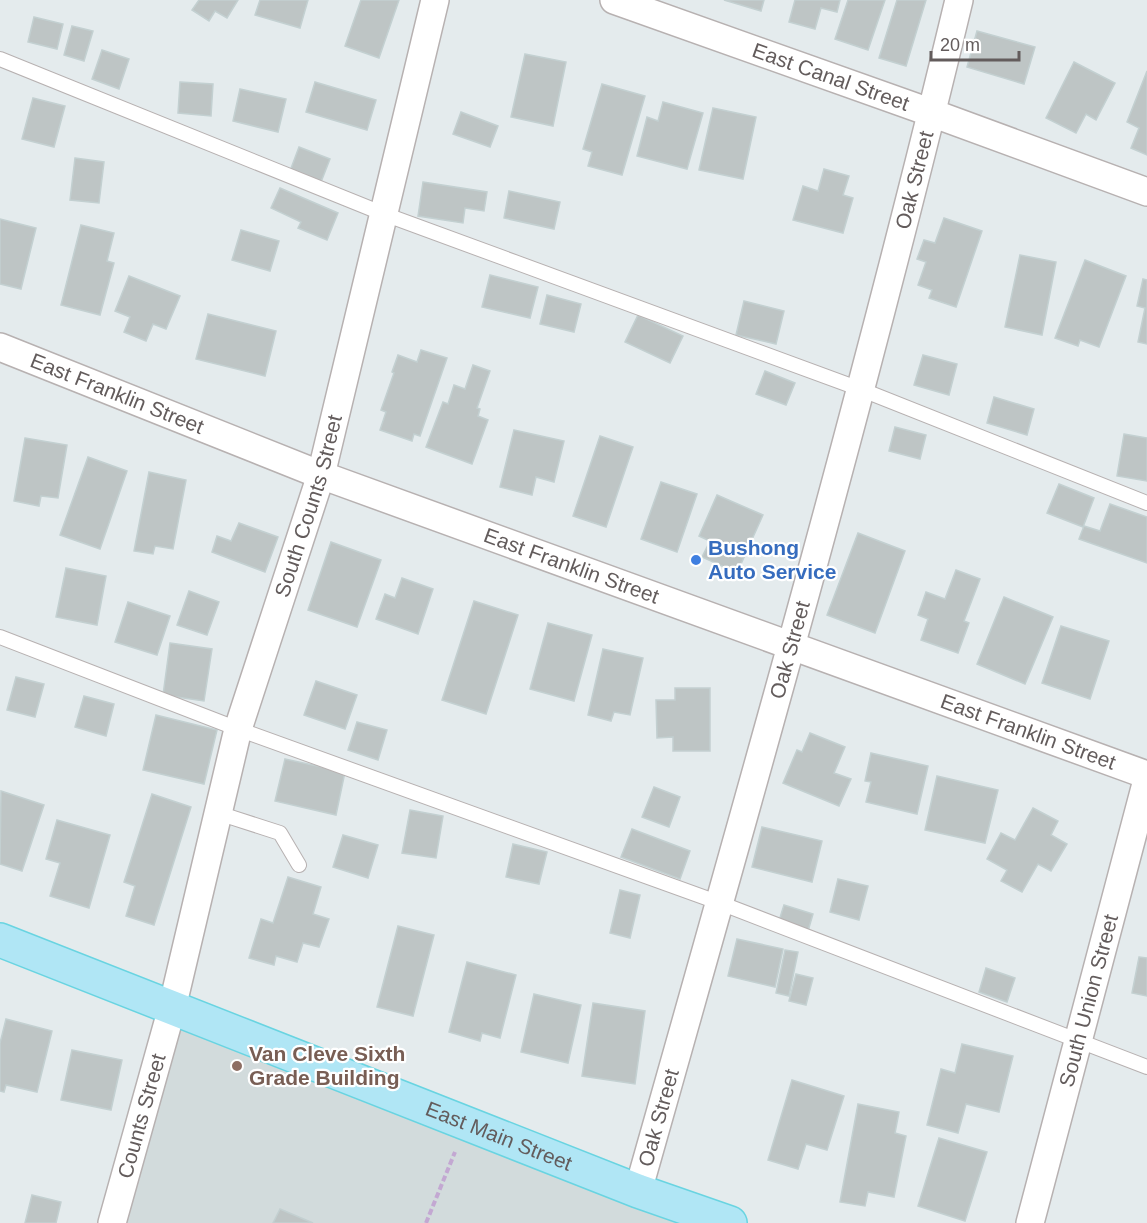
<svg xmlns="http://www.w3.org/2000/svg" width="1147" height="1223" font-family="Arial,sans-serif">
<rect width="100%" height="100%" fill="#e4ebed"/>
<!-- education -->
<path fill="#d2dbdc" d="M172,1008l558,215h-618z"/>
<!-- building -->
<g fill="#bec5c5" stroke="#c3d0d1" stroke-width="1.5">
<path d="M199,0h39l-11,18 -12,-7 -6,10 -17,-11z"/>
<path d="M260,0h48l-8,28 -45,-13z"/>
<path d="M361,0h38l-20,58 -34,-12z"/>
<path d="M724,0h40l-3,11z"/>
<path d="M795,0h45l-3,12 -16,-4 -6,21 -26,-7z"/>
<path d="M848,0h37l-17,50 -33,-11z"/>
<path d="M897,0h29l-20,66 -27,-8z"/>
<path d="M34,17l29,7 -6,25 -29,-7z"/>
<path d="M72,26l21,5 -9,30 -20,-6z"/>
<path d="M977,31l58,16 -11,37 -57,-17z"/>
<path d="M102,50l27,9 -10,30 -27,-10z"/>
<path d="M525,54l41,8 -13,64 -42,-9z"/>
<path d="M1074,62l41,21 -19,37 -10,-6 -10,19 -30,-15z"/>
<path d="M1147,71v84l-16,-7 8,-20 -12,-6z"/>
<path d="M180,82l33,2 -2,32 -33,-3z"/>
<path d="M315,82l61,18 -9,30 -61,-18z"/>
<path d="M602,84l43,12 -23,79 -34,-9 4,-14 -9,-3z"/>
<path d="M240,89l46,10 -8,33 -45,-11z"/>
<path d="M33,98l32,8 -11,41 -32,-8z"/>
<path d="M663,102l40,11 -16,56 -50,-13 10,-39 11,4z"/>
<path d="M713,108l43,9 -13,62 -44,-9z"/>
<path d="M461,112l37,14 -8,21 -37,-13z"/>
<path d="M299,147l31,12 -9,23 -31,-11z"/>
<path d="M75,158l29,4 -5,41 -29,-3z"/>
<path d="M824,169l25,7 -6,19 10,3 -10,35 -50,-13 10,-34 15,5z"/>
<path d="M423,182l64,10 -3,19 -19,-3 -2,15 -45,-7z"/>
<path d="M280,188l58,25 -11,27 -29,-12 3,-6 -30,-14z"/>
<path d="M509,191l51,11 -6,27 -50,-11z"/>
<path d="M944,218l38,13 -26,76 -27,-9 3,-8 -14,-5 8,-23 -9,-3 7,-19 11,3z"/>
<path d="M0,219l36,9 -15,61 -21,-5z"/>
<path d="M81,225l33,8 -7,28 7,2 -14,52 -39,-10z"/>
<path d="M241,230l38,11 -9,30 -38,-11z"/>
<path d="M1020,255l36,7 -14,73 -37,-8z"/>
<path d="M1085,260l41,16 -27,71 -19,-7 -2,6 -23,-8z"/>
<path d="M490,275l48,12 -8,31 -48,-11z"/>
<path d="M129,276l51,20 -14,33 -13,-5 -7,17 -22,-9 6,-15 -15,-6z"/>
<path d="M1143,279l4,1v64l-9,-2 7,-34 -8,-2z"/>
<path d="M547,295l34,9 -7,28 -34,-8z"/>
<path d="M744,301l40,10 -8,33 -40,-9z"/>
<path d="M208,314l68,17 -11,45 -69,-17z"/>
<path d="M638,315l45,21 -13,27 -45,-21z"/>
<path d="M421,350l26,8 -27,78 -6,-2 -2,7 -32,-11 6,-18 -5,-2 13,-37 -2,-1 6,-17 19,7z"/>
<path d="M923,355l34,9 -8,31 -35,-10z"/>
<path d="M473,365l17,6 -13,37 3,1 -2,7 10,4 -16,44 -46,-17 17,-45 5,2 6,-19 11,4z"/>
<path d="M765,371l30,12 -9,22 -30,-11z"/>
<path d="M994,397l40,12 -7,26 -40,-12z"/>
<path d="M895,427l31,8 -6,24 -31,-8z"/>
<path d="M514,430l50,11 -10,41 -18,-5 -4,18 -32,-8z"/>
<path d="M1124,434l23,4v43l-30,-5z"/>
<path d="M600,436l33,11 -27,80 -33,-11z"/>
<path d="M25,438l42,7 -9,53 -17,-2 -2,10 -25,-5z"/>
<path d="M88,457l39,14 -27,78 -40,-14z"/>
<path d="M149,472l37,8 -13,69 -18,-3 -2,8 -19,-3z"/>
<path d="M661,482l36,12 -20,58 -36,-13z"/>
<path d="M1059,484l35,14 -11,29 -36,-14z"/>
<path d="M717,495l46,20 -26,58 -35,-16 8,-16 -11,-5z"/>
<path d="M1110,504l37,13v46l-68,-24 5,-13 16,5z"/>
<path d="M239,523l39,14 -13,35 -53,-20 5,-16 14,5z"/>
<path d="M858,533l47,18 -30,82 -48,-18z"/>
<path d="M331,542l50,18 -24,67 -49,-17z"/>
<path d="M66,568l40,8 -9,49 -41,-8z"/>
<path d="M956,570l24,9 -16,42 5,2 -11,30 -37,-13 7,-21 -10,-4 8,-23 19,7z"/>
<path d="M402,578l31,11 -15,45 -42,-15 9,-25 10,4z"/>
<path d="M189,591l30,11 -12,33 -30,-10z"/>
<path d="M1004,597l49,20 -28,67 -48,-20z"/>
<path d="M474,601l44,14 -32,99 -44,-14z"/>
<path d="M128,602l42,14 -13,39 -42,-13z"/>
<path d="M548,623l44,12 -18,66 -44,-12z"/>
<path d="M1061,626l48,15 -19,58 -48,-16z"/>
<path d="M170,643l42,6 -8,52 -41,-6z"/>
<path d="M603,649l40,9 -13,57 -16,-3 -3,9 -23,-6z"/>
<path d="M16,677l28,7 -9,33 -28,-7z"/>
<path d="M316,681l41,14 -12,34 -41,-14z"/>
<path d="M675,688h35v63h-37v-14l-16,1 -1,-38h19z"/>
<path d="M84,696l30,8 -8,32 -31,-9z"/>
<path d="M156,715l61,15 -13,54 -61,-14z"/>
<path d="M357,722l30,8 -9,30 -30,-10z"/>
<path d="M810,733l35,14 -11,26 17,6 -12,27 -56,-23 14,-33 5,2z"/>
<path d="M871,753l57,13 -11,48 -51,-12 5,-20 -6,-1z"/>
<path d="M285,759l60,13 -9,43 -61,-14z"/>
<path d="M937,776l61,14 -13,53 -60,-13z"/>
<path d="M654,787l26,10 -11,30 -27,-10z"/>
<path d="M1,791l43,14 -22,66 -22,-7z"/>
<path d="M152,794l39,13 -37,118 -28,-9 9,-30 -11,-4z"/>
<path d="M1033,808l25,13 -7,14 16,9 -16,27 -13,-7 -16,28 -21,-11 6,-11 -20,-11 14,-26 14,7z"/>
<path d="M410,810l33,6 -7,42 -34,-5z"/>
<path d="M57,820l53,15 -21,73 -39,-12 10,-33 -14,-4z"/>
<path d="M762,827l60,14 -10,41 -60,-15z"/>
<path d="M632,829l58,22 -10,28 -59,-22z"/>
<path d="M343,835l35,10 -10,33 -35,-11z"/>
<path d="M513,844l34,8 -8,32 -33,-7z"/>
<path d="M288,877l33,10 -8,27 16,5 -10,28 -16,-4 -6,19 -21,-6 -2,9 -25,-7 12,-39 12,4z"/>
<path d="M838,879l30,7 -9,34 -29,-8z"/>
<path d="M620,890l20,5 -10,43 -20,-5z"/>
<path d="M784,905l29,9 -5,17 -30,-7z"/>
<path d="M398,926l36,9 -21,81 -36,-9z"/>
<path d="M737,939l46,10 -8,38 -47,-11z"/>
<path d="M785,950l13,2 -9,44 -13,-3z"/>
<path d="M1139,957l8,1v38l-15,-3z"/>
<path d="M467,962l49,13 -16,63 -18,-5 -2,8 -31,-9z"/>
<path d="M986,968l29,10 -8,24 -28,-10z"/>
<path d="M796,974l17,4 -7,27 -17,-4z"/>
<path d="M534,994l47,11 -13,58 -47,-11z"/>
<path d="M593,1003l52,8 -10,73 -53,-8z"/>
<path d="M6,1019l46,12 -15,61 -31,-7 -2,7 -4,-1v-48z"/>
<path d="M962,1044l51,12 -14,56 -33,-8 -8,29 -31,-8 14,-56 14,4z"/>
<path d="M72,1050l50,10 -11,50 -50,-10z"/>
<path d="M792,1080l52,16 -17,54 -21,-6 -8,25 -30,-9z"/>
<path d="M858,1104l41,8 -4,21 11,3 -12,61 -26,-5 -3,14 -25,-4z"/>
<path d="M939,1138l48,14 -22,69 -47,-15z"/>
<path d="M32,1195l29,7 -5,21h-31z"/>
<path d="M280,1209l33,14h-40z"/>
</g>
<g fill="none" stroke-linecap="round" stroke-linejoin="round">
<!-- lane casing -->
<g stroke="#b7b1b1" stroke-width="16">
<g id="lane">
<path d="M0,59l384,155 476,175 287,114"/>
<path d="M0,637l238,92 482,174 427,164"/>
<path d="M218,813l62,20 19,32"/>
</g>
</g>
<!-- street casing -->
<g stroke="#b7b1b1" stroke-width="30">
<g id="street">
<path id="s1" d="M614,0l318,113 215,79"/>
<path id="s2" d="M0,347l321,128 826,300"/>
<path id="s3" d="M638,1191c112,-396 225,-791 321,-1191"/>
<path id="s4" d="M112,1223l60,-215 66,-279 83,-254 114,-475"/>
<path id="s5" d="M1030,1223l117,-443"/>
</g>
</g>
<!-- primary casing -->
<g stroke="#69d4e1" stroke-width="36">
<g id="primary">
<path id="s6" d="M0,940l638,251 92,32"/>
</g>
</g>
<!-- path -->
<path stroke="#c3a8d2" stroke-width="4" stroke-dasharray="6 3" stroke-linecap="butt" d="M426,1223l29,-71"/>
<!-- lane -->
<use href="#lane" stroke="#fff" stroke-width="14"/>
<!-- street -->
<use href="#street" stroke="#fff" stroke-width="27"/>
<!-- primary -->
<use href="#primary" stroke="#b0e6f5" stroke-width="33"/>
</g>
<!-- markers -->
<circle fill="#3f7fe0" stroke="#fff" stroke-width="2" cx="696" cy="560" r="6"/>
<circle fill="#8d6e63" stroke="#fff" stroke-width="2" cx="237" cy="1066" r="6"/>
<g text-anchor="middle" stroke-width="4.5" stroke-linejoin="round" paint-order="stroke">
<!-- street labels -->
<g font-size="21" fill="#635c5c" stroke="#fff">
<text dy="7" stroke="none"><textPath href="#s1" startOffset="230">East Canal Street</textPath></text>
<text dy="7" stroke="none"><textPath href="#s3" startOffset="1048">Oak Street</textPath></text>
<text dy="7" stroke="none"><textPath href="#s2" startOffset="126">East Franklin Street</textPath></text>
<text dy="7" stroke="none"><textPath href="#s4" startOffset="744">South Counts Street</textPath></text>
<text dy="7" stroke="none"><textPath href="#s2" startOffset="612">East Franklin Street</textPath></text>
<text dy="7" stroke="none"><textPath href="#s3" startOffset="562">Oak Street</textPath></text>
<text dy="7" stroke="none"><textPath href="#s2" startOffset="1098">East Franklin Street</textPath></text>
<text dy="7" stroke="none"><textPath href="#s5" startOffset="230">South Union Street</textPath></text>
<text dy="7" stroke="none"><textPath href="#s4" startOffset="111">Counts Street</textPath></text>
<text dy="7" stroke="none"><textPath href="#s3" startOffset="76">Oak Street</textPath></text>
<text dy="7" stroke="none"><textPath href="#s6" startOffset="536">East Main Street</textPath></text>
</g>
<!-- shop labels -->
<g font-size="21" font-weight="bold" fill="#366cbe" stroke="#fff" text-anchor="start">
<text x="708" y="555">Bushong<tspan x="708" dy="24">Auto Service</tspan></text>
</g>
<!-- education labels -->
<g font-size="21" font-weight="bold" fill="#785e54" stroke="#fff" text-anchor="start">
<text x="249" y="1061">Van Cleve Sixth<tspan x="249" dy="24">Grade Building</tspan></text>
</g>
</g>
<!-- scale -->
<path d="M931 51v9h88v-9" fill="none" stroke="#635c5c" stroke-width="3"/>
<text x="940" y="51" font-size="18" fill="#635c5c" stroke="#ffffff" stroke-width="4.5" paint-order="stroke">20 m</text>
</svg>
